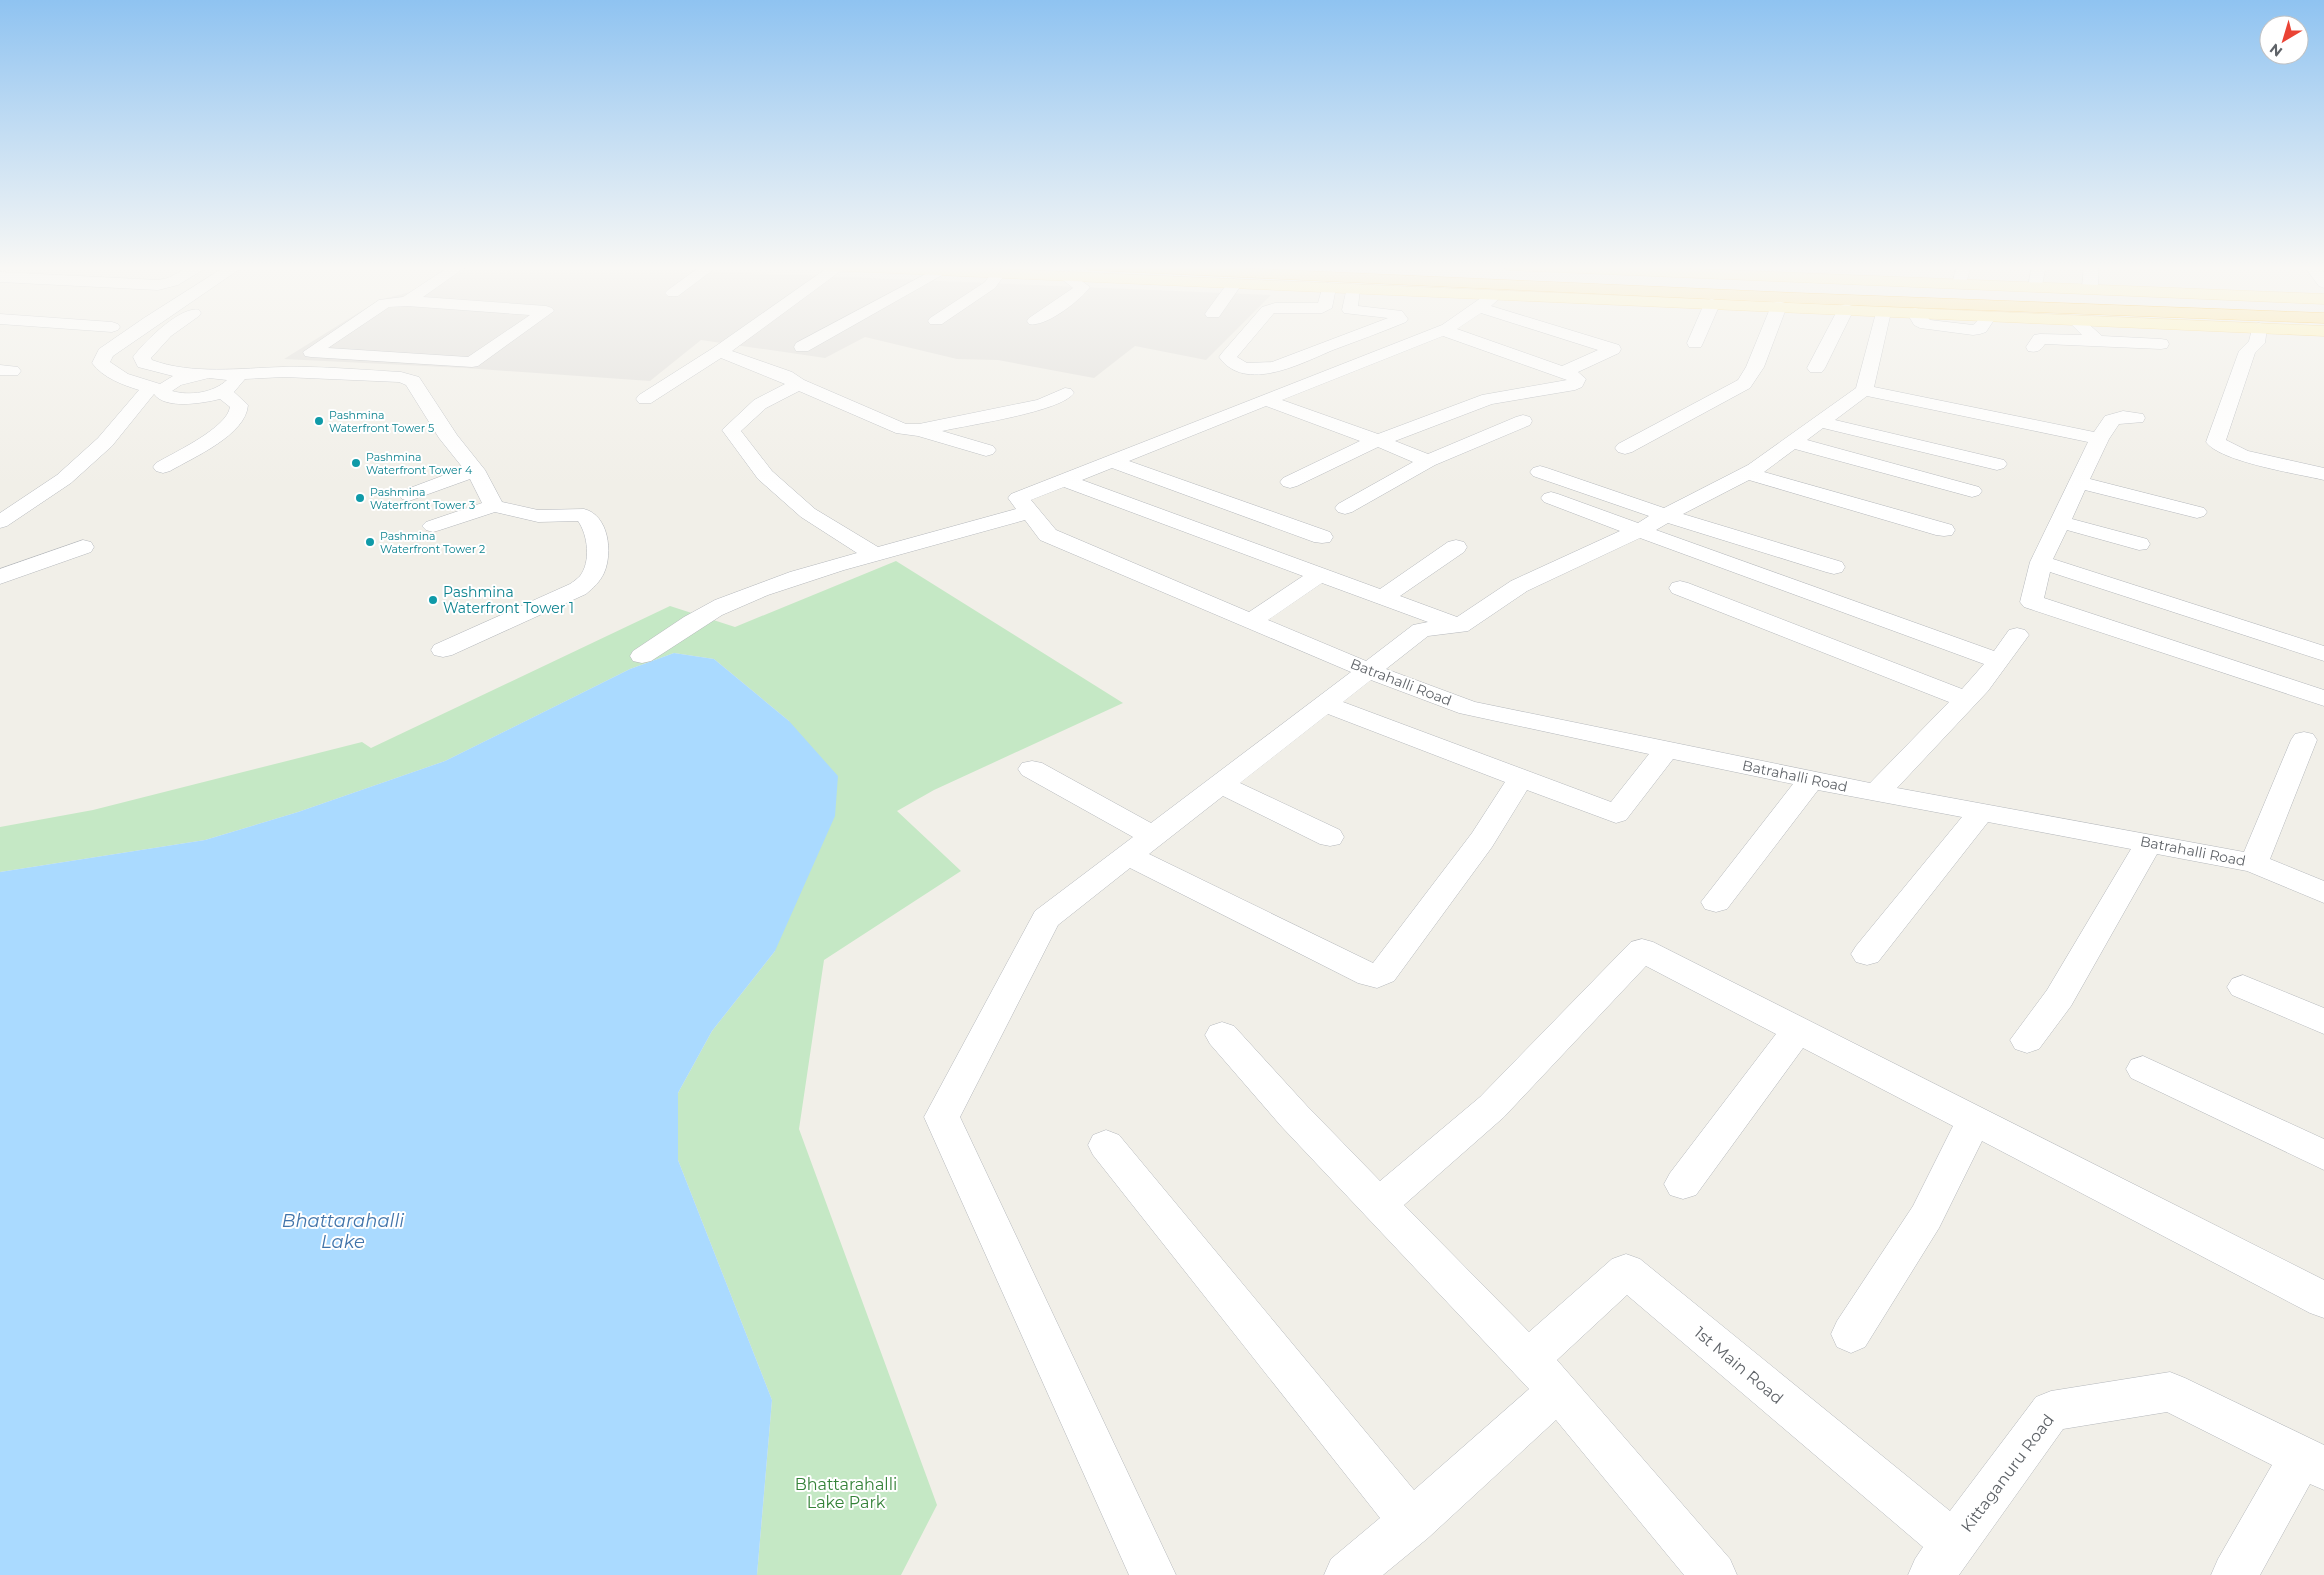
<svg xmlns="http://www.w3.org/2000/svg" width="2324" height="1575" font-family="Montserrat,sans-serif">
<rect width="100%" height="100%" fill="#f1efe8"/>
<!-- industrial -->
<path fill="#e0deda" d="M453,266h130l688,29 -65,65 -71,-14 -41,32 -96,-18 -41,-1 -92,-22 -40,21 -124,-18 -51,41 -185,-13 -181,-9 95,-59 31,-8z"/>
<!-- green -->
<path fill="#c5e8c5" d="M896,561l227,142 -189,87 -37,21 64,60 -137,89 -25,169 138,376 -36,70h-144l15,-175 -94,-240v-67l34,-62 63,-80 14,-230 -75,-62 -40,-6 -44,16 -185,92 -147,51 -93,28 -205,32v-45l93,-17 269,-68 9,6 299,-142 65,21z"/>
<!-- water -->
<path fill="#aadaff" d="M674,653l40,6 75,62 49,55 -3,40 -60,135 -63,80 -34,62v67l94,240 -15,175h-757v-703l205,-32 93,-28 147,-51 185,-92z"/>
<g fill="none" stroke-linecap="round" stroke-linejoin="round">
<!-- minor casing -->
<g stroke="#b5b8bc" stroke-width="1">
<g id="minor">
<path d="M191,266h18l-31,19 -20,5 -158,-8v-10l158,8 10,-2z"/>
<path d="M226,266h18l-131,90 -3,6 18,12 32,10 13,-8 -35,-9 -5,-10c10,-14 48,-52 66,-47l2,3 -2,3 -28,20 -20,22 1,2c40,15 89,8 131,7 39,-1 79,3 118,5l18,5 38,58 28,35 17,32 36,8 46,-1c25,6 29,44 20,64 -4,9 -11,15 -18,21l-134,61 -9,2 -9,-2 -3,-5 3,-5 136,-61c3,-2 7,-5 10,-8 11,-14 8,-41 -2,-55l-40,1 -43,-10 -55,18 -7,2 -7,-2 -4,-4 4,-4 56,-19 -12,-24 -61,22 -7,-2 -3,-4 3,-4 61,-23 -24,-30 -33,-53 -7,-3 -115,-5 -39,2 -11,13 14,13c-2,30 -54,52 -78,66l-7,2 -7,-2 -3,-4 3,-4c19,-11 71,-35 74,-56l-10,-8c-16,4 -55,11 -66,-5l-42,52 -41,37 -64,43 -7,2v-15l57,-38 41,-37 41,-48c-16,-5 -36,-12 -47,-27l7,-14 45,-31zM209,378l18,2c-14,13 -37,16 -55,11l9,-6z"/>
<path d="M450,266h17l-44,31 123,9 6,2 2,3 -76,55 -6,1 -161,-10 -6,-1 -2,-4 76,-52 24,-3zM407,306l123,9 -62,42 -140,-9 61,-41z"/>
<path d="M701,266h17l-40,30h-10l-3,-3 3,-3z"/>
<path d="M830,266l16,1 -114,84 60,21 12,8 102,44h13l118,-24 28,-12 6,1 3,4c-13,19 -106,32 -132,38l51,15 3,4 -3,4 -7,2 -68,-20 -22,-3 -97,-42 -33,17 -25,23 31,40 43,38 63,38 138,-38 -8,-11 3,-4 431,-169 46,-32h12l2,3 -11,10 128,39 2,4 -2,4 -41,19 8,7 -4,8 -7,3 -83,14 -97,37 33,13 88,-37 7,-2 7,2 2,4 -2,4 -95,40 -83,47 -7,2 -7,-2 -3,-4 3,-4 75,-42 -35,-15 -81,39 -7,2 -7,-2 -3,-4 3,-4 77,-37 -94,-35 -137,55 201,71 3,5 -3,5 -8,1 -8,-1 -202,-74 -30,12 298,109 68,-47 8,-2 8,2 3,5 -3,5 -64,44 57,21 54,-36 109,-50 -76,-29 -3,-4 3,-4 7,-2 7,2 80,29 11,-7 -116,-40 -3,-4 3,-4 7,-2 7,2 117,40 84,-43 108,-77 21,-79h12l2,3 -17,75 220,45 11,-16 18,-5 20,3 2,4 -2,4 -24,2 -10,15 -19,40 114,29 3,4 -3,4 -7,2 -112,-28 -13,29 75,20 3,5 -3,5 -8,1 -72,-20 -14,29 271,87v15l-274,-89 -6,26 280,92v16l-300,-99 -4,-5 10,-40 58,-120 -221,-46 -32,24 169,40 3,4 -3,4 -7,2 -174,-42 -16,12 172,47 3,4 -3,4 -7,2 -177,-48 -31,23 188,53 3,5 -3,5 -8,1 -8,-1 -187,-55 -66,34 159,48 3,5 -3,5 -8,2 -8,-2 -158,-49 -12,7 338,121 15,-21 8,-2 8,2 4,5 -41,56 -91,97 347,64 47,-112 4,-6 9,-2 9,2 4,6 -47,119 54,22v22l-77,-32 -90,-17 -86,152 -32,43 -12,4 -12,-4 -5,-9 37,-50 84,-141 -143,-27 -110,140 -11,3 -11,-3 -5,-8 5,-8 106,-129 -144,-27 -91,119 -11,3 -11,-3 -4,-7 92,-118 -120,-25 -47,61 -10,3 -89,-33 -35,57 -98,134 -17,7 -19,-5 -228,-115 -72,57 -98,192 216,458h-47l-205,-458 111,-206 98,-74 -111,-62 -4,-6 4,-6 10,-2 10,2 109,60 200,-151 -311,-132 -15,-20 -181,50 -76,25 -46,20 -71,46 -9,2 -9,-2 -3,-5 3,-5 51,-34 31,-17 75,-28 67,-19 -56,-36 -43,-38 -36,-49 32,-30 31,-16 -64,-26 -70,45h-12l-3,-4 3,-4 74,-47zM1481,313l117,37 -36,16 -105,-37zM1443,336l124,44 -85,15 -104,39 -96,-34zM1064,487l239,89 -54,36 -193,-82 -25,-30zM1640,538l344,126 -22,25 -274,-106 -8,-2 -8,2 -3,5 3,5 277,109 -79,81 -395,-81 -89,-33 42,-33 40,-5 59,-40zM1322,583l106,39 -15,3 -47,36 -98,-41zM1371,680l88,33 190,41 -38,48 -268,-100zM1328,714l177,68 -33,51 -99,130 -224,-109 74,-58 97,48 10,2 10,-2 4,-7 -4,-7 -100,-47z"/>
<path d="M1957,266h14l-6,21h-10l-3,-3z"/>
<path d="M2032,266h14l-5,24h-10l-3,-3z"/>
<path d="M2084,266h14v23l-3,3h-10l-3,-3z"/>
<path d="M2304,266h15l5,7v15l-5,-2z"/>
<path d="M939,267l7,4 -2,3 -136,77h-12l-2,-4 2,-4z"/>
<path d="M998,268l8,5 -11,15 -53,36h-12l-2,-3 2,-3 55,-36 8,-12z"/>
<path d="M1066,271l5,2 19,14c-9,13 -45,41 -61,37l-2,-3 2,-3 44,-30 -15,-12z"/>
<path d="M1234,279l5,2 3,3 -23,33h-12l-2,-3 2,-3 22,-30z"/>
<path d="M1328,283l5,2 3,3 -4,20 -10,5h-48l-37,44 10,6 25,-1 116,-44 -44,-5 -2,-3 5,-23h10l3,3 -2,16 44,5 6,8 -2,3c-24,10 -49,19 -73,28 -31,13 -88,44 -114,7l3,-4 40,-46 13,-4h43l5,-18z"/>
<path d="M1712,299l6,2 2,3 -17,39 -2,4h-12l-2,-4 17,-39 2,-3z"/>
<path d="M1779,301l6,2 2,3 -23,61 -14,21 -118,64 -7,2 -7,-2 -3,-4 3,-4 120,-64 8,-13 25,-61 2,-3z"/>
<path d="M1846,304l6,2 2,3 -29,59 -3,4h-12l-3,-4 31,-59 2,-3z"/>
<path d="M1915,308l6,2 9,10 43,5c8,-6 8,-15 21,-11l2,3 -10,15 -6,2 -7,1 -53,-7 -6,-3 -7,-12 2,-3z"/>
<path d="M0,314l112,8 6,2 2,3 -2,3 -6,2 -112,-8z"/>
<path d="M2077,317l6,2 19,17 59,3 6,1 2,4 -2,4 -6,1 -116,-5c-5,7 -8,9 -17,7l-2,-4 8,-12 6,-1 42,1 -13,-13 2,-3z"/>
<path d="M2259,323l6,2 2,3 -2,15 -10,10 -29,87 22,11 76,17v12c-25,-6 -104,-18 -118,-38l33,-91 10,-10 4,-16z"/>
<path d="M0,365l18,2 3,4 -3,4h-18z"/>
<path d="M83,540l8,2 3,5 -3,5 -91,32v-15z"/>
<path d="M1642,939l11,3 671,338v38l-14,-5 -328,-172 -43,87 -74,119 -14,6 -14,-6 -6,-13 6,-13 76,-115 40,-80 -150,-78 -107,147 -13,4 -13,-4 -6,-11 6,-11 106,-139 -130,-68 -142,151 -100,88 125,127 83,-73 14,-5 14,5 310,252 86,-114 15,-6 119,-19 15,6 139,67v45l-14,-6 -50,91h-49l7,-16 54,-94 -105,-53 -104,17 -104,146h-51l7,-16 8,-12 -296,-252 -70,65 173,199 7,16h-53l-128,-155 -128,118 -45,37h-59l7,-16 49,-41 -287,-363 -5,-10 5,-10 13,-5 13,5 295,355 115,-101 -248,-263 -71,-82 -5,-9 5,-9 12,-4 12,4 73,80 73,75 100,-84 151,-155z"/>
<path d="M2243,975l81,33v26l-92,-39 -5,-8 5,-8z"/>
<path d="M2143,1056l181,83v31l-193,-92 -5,-9 5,-9z"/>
</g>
</g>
<!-- major casing -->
<g stroke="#f2c960" stroke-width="1">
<g id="major">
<path d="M816,266h115l1393,60v10l-1501,-66z"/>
<path d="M1501,266h122l701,28v10l-816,-34z"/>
</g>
</g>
<!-- highway casing -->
<g stroke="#f9ab00" stroke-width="1">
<path id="highway" d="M1083,266h110l604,27 527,20v10l-527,-20 -707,-33z"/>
</g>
<!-- minor -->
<use href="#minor" fill="#fff" fill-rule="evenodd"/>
<!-- major -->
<use href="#major" fill="#fff2af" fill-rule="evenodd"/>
<!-- highway -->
<use href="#highway" fill="#fde293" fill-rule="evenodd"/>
</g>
<!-- sky -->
<linearGradient id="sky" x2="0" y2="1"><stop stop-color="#8fc3f1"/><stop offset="0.55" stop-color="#f9f8f5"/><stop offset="1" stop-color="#f9f8f5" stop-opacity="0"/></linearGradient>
<rect width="2324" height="487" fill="url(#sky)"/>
<!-- markers -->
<g fill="#0f9aa8" stroke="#fff" stroke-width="2">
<circle cx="319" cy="421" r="5"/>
<circle cx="356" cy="463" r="5"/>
<circle cx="360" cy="498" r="5"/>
<circle cx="370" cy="542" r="5"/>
<circle cx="433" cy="600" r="5"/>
</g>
<g text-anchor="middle" stroke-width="4" stroke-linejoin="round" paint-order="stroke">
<!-- far-culture labels -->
<g font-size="11" fill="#0d838f" stroke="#fff" text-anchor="start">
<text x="329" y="419">Pashmina<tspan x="329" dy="13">Waterfront Tower 5</tspan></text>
<text x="366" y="461">Pashmina<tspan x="366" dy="13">Waterfront Tower 4</tspan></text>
<text x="370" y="496">Pashmina<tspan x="370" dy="13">Waterfront Tower 3</tspan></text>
<text x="380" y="540">Pashmina<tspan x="380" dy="13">Waterfront Tower 2</tspan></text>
</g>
<!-- culture labels -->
<g font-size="14" fill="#0d838f" stroke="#fff" text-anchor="start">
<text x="443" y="597">Pashmina<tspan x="443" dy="16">Waterfront Tower 1</tspan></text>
</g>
<!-- street labels -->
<g font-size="14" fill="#5f6368" stroke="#fff">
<text transform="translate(1401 682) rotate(21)" y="5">Batrahalli Road</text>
<text transform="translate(1795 776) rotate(12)" y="5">Batrahalli Road</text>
<text transform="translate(2193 851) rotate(11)" y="5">Batrahalli Road</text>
</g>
<!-- near-street labels -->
<g font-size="16" fill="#5f6368" stroke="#fff">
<text transform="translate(1739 1365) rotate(40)" y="6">1st Main Road</text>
<text transform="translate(2007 1473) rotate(-53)" y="6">Kittaganuru Road</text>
</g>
<!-- near-park labels -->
<g font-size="16" fill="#348238" stroke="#fff">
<text x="846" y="1490">Bhattarahalli<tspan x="846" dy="18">Lake Park</tspan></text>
</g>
<!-- near-water labels -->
<g font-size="18" font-style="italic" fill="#4174aa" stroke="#fff">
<text x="343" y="1227">Bhattarahalli<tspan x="343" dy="21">Lake</tspan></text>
</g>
</g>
<!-- north arrow -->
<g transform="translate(2284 40) rotate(218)"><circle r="24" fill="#ffffff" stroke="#bfc1c3"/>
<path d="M0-4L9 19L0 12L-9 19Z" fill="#ea4335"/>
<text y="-8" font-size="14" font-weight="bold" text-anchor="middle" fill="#5f6368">N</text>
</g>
</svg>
